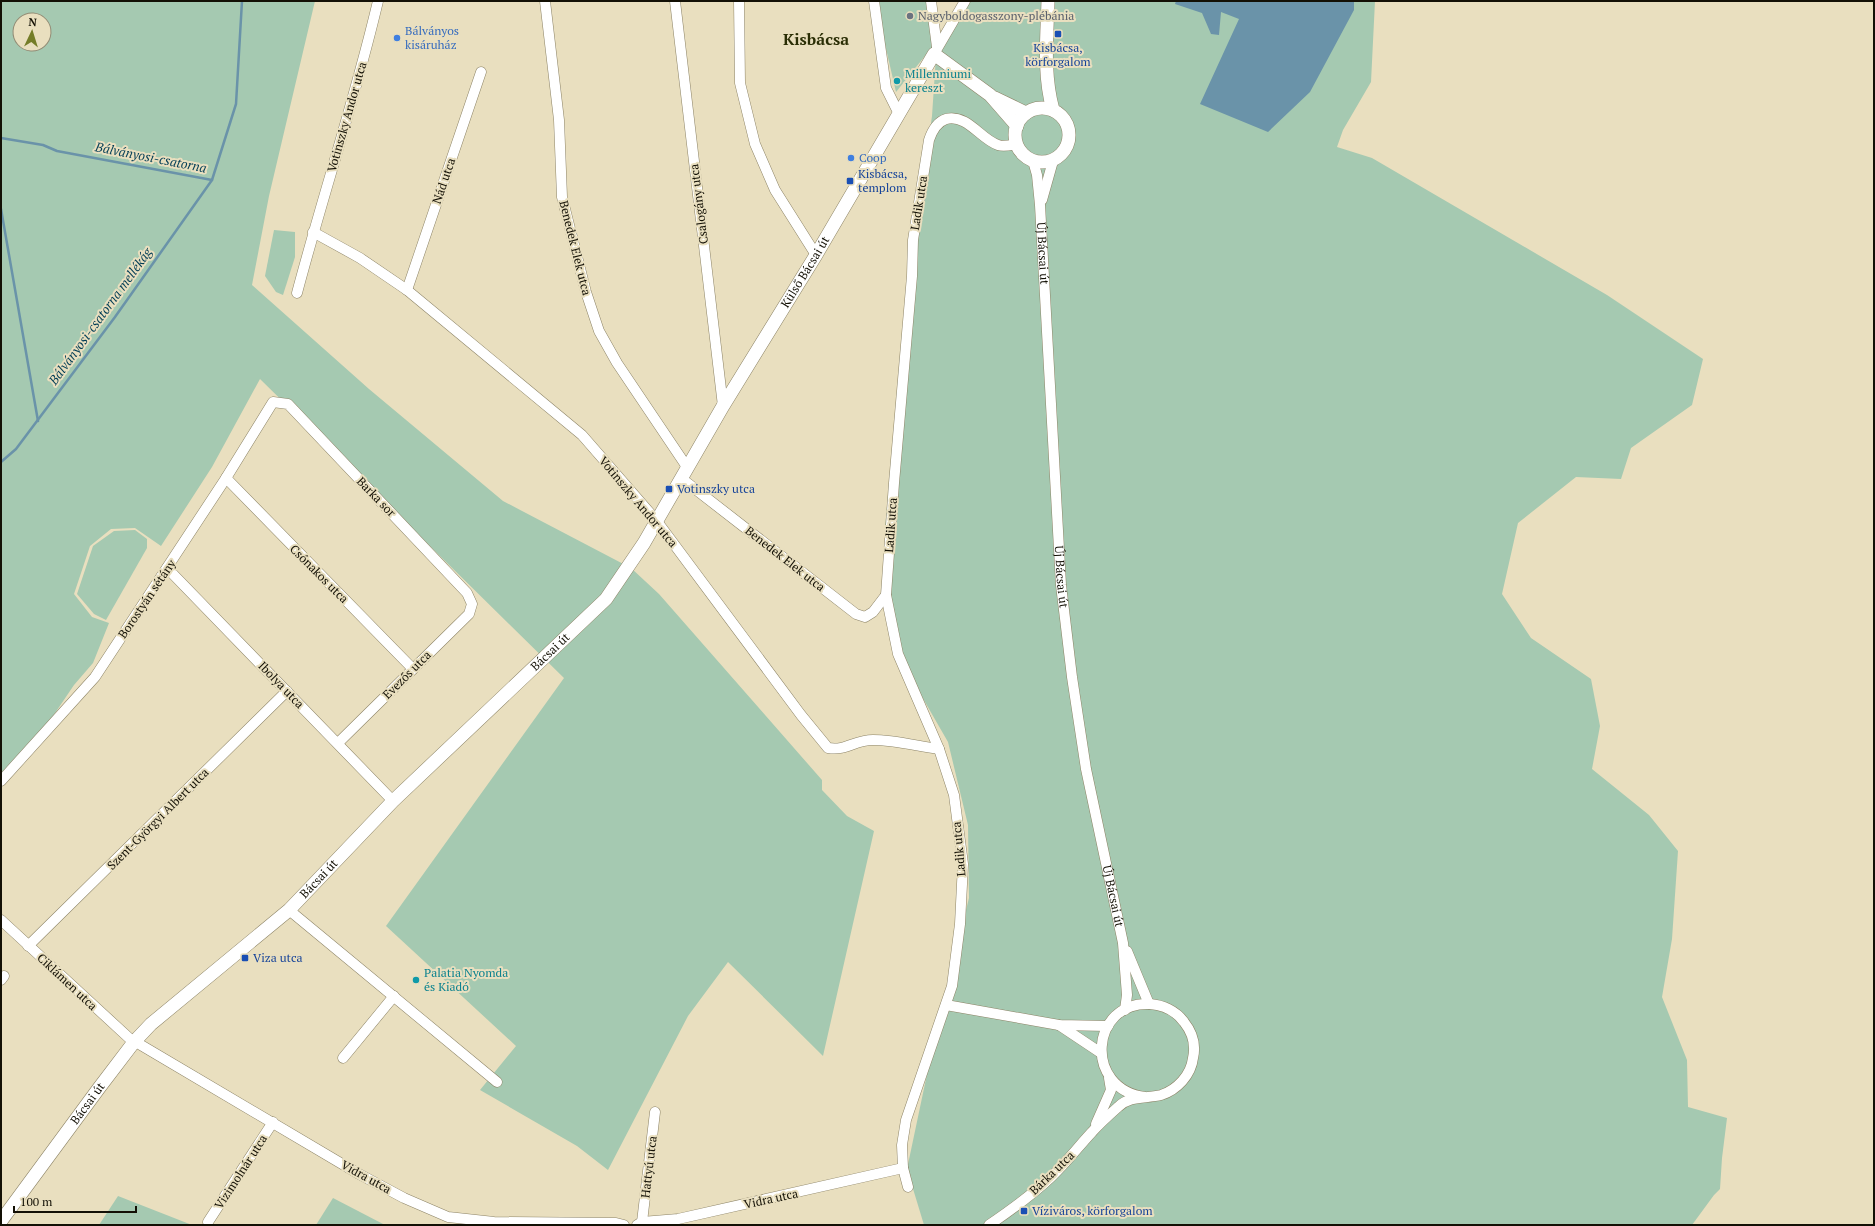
<svg xmlns="http://www.w3.org/2000/svg" width="1875" height="1226" font-family="'PT Serif',serif">
<rect width="100%" height="100%" fill="#e9dfbf"/>
<!-- green -->
<g fill="#a5c9b1" fill-rule="evenodd">
<path d="M1,1h314l-46,195 -17,89 117,104 134,112 128,67 28,26 163,186v10l25,26 27,15 -51,225 -95,-94 -40,54 -80,154 -31,-24 -97,-56 36,-44 -130,-120 178,-248 -304,-299 -48,88 -51,79 -26,-18 -24,1 -21,17 -16,48 18,23 17,6 -16,40 -19,22 -25,37 -48,53zM20,20h24v24h-24z"/>
<path d="M875,1h58l5,37 23,-37h414l-4,81 -28,48 -6,17 35,11 235,137 96,64 -11,46 -61,43 -10,31 -45,-2 -58,46 -16,71 29,44 60,41 9,47 -8,43 57,46 29,36 -6,88 -10,58 25,63 1,47 39,11 -5,40 -2,31 -6,6 -22,30h-768l-17,-56 31,-147 31,-124 -1,-73 -20,-83 -42,-73 -19,-73 -2,-67 17,-195 30,-218 5,-75 -41,51z"/>
<path d="M274,230l21,2v25l-12,38 -7,-3 -11,-16z"/>
<path d="M135,530l12,9v9l-41,72 -12,-6 -17,-20 16,-48 21,-15z"/>
<path d="M118,1196l74,29h-93z"/>
<path d="M333,1198l52,27h-69z"/>
</g>
<!-- water -->
<path fill="#6a93a9" d="M1176,1h178v9l-44,82 -42,40 -68,-28 39,-85 -18,-7 -2,23 -8,-1 -9,-21 -27,-9z"/>
<g fill="none" stroke-linecap="round" stroke-linejoin="round">
<!-- stream -->
<g stroke="#6a93a9" stroke-width="2.5">
<path d="M1,138l42,7 14,6 155,29"/>
<path d="M1,209l37,212"/>
<path d="M1,462l15,-13 99,-132 97,-137 24,-76 6,-103"/>
</g>
<!-- minor casing -->
<g stroke="#8d8467" stroke-width="11">
<g id="minor">
<path d="M545,1l14,119 3,77 24,95 13,39 18,32 70,104"/>
<path d="M675,1l48,405"/>
<path d="M739,1l1,82 15,61 20,46 41,65"/>
<path d="M874,1l12,87 13,26"/>
<path d="M931,1l6,46"/>
<path d="M934,54l31,-53"/>
<path id="s1" d="M1033,161l4,14 3,30 21,380 11,92 14,92 37,174 4,52 -2,15"/>
<path d="M1042,200l11,-39"/>
<path d="M313,232l47,26 47,32 175,145 74,85 145,195 27,33c19,3 26,-8 45,-8 21,0 44,6 66,9"/>
<path d="M407,290l74,-218"/>
<path d="M297,293c26,-98 58,-194 81,-292"/>
<path d="M226,478l187,191"/>
<path d="M681,478l175,136 9,3 8,-5 13,-17"/>
<path d="M167,568l226,233"/>
<path d="M1,781l94,-104 131,-199 47,-76 15,2 179,189 5,11 -3,10 -131,129"/>
<path d="M289,910l208,172"/>
<path d="M1,920l128,118 230,136 45,24 44,19 46,5 122,1 8,2"/>
<path d="M28,946l259,-255"/>
<path d="M1127,951l22,53"/>
<path d="M1,980l3,-4"/>
<path d="M946,1005l113,20 49,1"/>
<path d="M1059,1025l42,28"/>
<path d="M343,1058l51,-62"/>
<path d="M1096,1124l15,-34 -2,-12"/>
<path d="M908,1187l-5,-19 -1,-23 4,-25 46,-134 8,-62 3,-60 -9,-69 -15,-46 -41,-95 -12,-59 8,-112 18,-207 1,-36 16,-100c3,-9 8,-18 17,-21 22,-5 34,20 52,26 6,2 13,0 19,-1"/>
<path d="M208,1222l65,-100"/>
<path d="M642,1222l13,-110"/>
<path d="M637,1225l5,-3 36,-3 225,-51"/>
<path d="M989,1225c22,-15 43,-30 62,-48 15,-14 27,-30 41,-45 8,-9 17,-17 26,-25 12,-12 28,-8 43,-12 16,-5 30,-20 32,-37 3,-13 -1,-26 -9,-36 -8,-11 -21,-17 -34,-18 -60,-3 -67,85 -5,93"/>
</g>
</g>
<!-- major casing -->
<g stroke="#8d8467" stroke-width="14">
<g id="major">
<path d="M1048,1c-1,37 -5,73 5,109"/>
<path d="M995,98l31,15"/>
<circle cx="1042" cy="135" r="27"/>
<path id="s2" d="M1,1221l98,-133 35,-46 17,-18 138,-114 104,-109 213,-202 38,-56 79,-137 93,-151 118,-201 56,41 27,31"/>
</g>
</g>
<!-- minor -->
<use href="#minor" stroke="#fff" stroke-width="10"/>
<!-- major -->
<use href="#major" stroke="#fff" stroke-width="13"/>
</g>
<!-- markers -->
<circle fill="#6b7280" stroke="#e9dfbf" stroke-width="1.5" cx="910" cy="16" r="4"/>
<g fill="#1a4fb4" stroke="#e9dfbf" stroke-width="1.5">
<rect x="1054" y="30" width="8" height="8" rx="2"/>
<rect x="846" y="177" width="8" height="8" rx="2"/>
<rect x="665" y="485" width="8" height="8" rx="2"/>
<rect x="241" y="954" width="8" height="8" rx="2"/>
<rect x="1020" y="1207" width="8" height="8" rx="2"/>
</g>
<g fill="#3f7fe0" stroke="#e9dfbf" stroke-width="1.5">
<circle cx="397" cy="38" r="4"/>
<circle cx="851" cy="158" r="4"/>
</g>
<g fill="#0f9aa8" stroke="#e9dfbf" stroke-width="1.5">
<circle cx="897" cy="81" r="4"/>
<circle cx="416" cy="980" r="4"/>
</g>
<g text-anchor="middle" stroke-width="4" stroke-linejoin="round" paint-order="stroke">
<!-- worship labels -->
<g font-size="12" fill="#5b616d" stroke="#e9dfbf" text-anchor="start">
<text x="918" y="20">Nagyboldogasszony-plébánia</text>
</g>
<!-- shop labels -->
<g font-size="12" fill="#366cbe" stroke="#e9dfbf" text-anchor="start">
<text x="405" y="35">Bálványos<tspan x="405" dy="14">kisáruház</tspan></text>
<text x="859" y="162">Coop</text>
</g>
<!-- transit labels -->
<g font-size="12" fill="#164399" stroke="#e9dfbf" text-anchor="start">
<text x="1058" y="52" text-anchor="middle">Kisbácsa,<tspan x="1058" dy="14">körforgalom</tspan></text>
<text x="858" y="178">Kisbácsa,<tspan x="858" dy="14">templom</tspan></text>
<text x="677" y="493">Votinszky utca</text>
<text x="253" y="962">Viza utca</text>
<text x="1032" y="1215">Víziváros, körforgalom</text>
</g>
<!-- culture labels -->
<g font-size="12" fill="#0d838f" stroke="#e9dfbf" text-anchor="start">
<text x="905" y="78">Millenniumi<tspan x="905" dy="14">kereszt</tspan></text>
<text x="424" y="977">Palatia Nyomda<tspan x="424" dy="14">és Kiadó</tspan></text>
</g>
<!-- street labels -->
<g font-size="12" fill="#131005" stroke="#e9dfbf">
<text transform="translate(347 117) rotate(-74)" y="4">Votinszky Andor utca</text>
<text transform="translate(444 181) rotate(-71)" y="4">Nád utca</text>
<text transform="translate(919 203) rotate(-81)" y="4">Ladik utca</text>
<text transform="translate(699 204) rotate(-97)" y="4">Csalogány utca</text>
<text transform="translate(575 248) rotate(76)" y="4">Benedek Elek utca</text>
<text dy="4" stroke="none"><textPath href="#s1" startOffset="93">Új Bácsai út</textPath></text>
<text dy="4" stroke="none"><textPath href="#s2" startOffset="1254">Külső Bácsai út</textPath></text>
<text transform="translate(376 497) rotate(46)" y="4">Barka sor</text>
<text transform="translate(638 502) rotate(50)" y="4">Votinszky Andor utca</text>
<text transform="translate(891 525) rotate(-86)" y="4">Ladik utca</text>
<text transform="translate(785 559) rotate(38)" y="4">Benedek Elek utca</text>
<text transform="translate(319 574) rotate(45)" y="4">Csónakos utca</text>
<text dy="4" stroke="none"><textPath href="#s1" startOffset="417">Új Bácsai út</textPath></text>
<text transform="translate(147 599) rotate(-56)" y="4">Borostyán sétány</text>
<text dy="4" stroke="none"><textPath href="#s2" startOffset="794">Bácsai út</textPath></text>
<text transform="translate(407 675) rotate(-45)" y="4">Evezős utca</text>
<text transform="translate(281 685) rotate(46)" y="4">Ibolya utca</text>
<text transform="translate(158 819) rotate(-45)" y="4">Szent-Györgyi Albert utca</text>
<text transform="translate(959 849) rotate(-95)" y="4">Ladik utca</text>
<text dy="4" stroke="none"><textPath href="#s2" startOffset="470">Bácsai út</textPath></text>
<text dy="4" stroke="none"><textPath href="#s1" startOffset="741">Új Bácsai út</textPath></text>
<text transform="translate(67 982) rotate(43)" y="4">Ciklámen utca</text>
<text dy="4" stroke="none"><textPath href="#s2" startOffset="146">Bácsai út</textPath></text>
<text transform="translate(649 1167) rotate(-83)" y="4">Hattyú utca</text>
<text transform="translate(241 1172) rotate(-57)" y="4">Vizimolnár utca</text>
<text transform="translate(1052 1173) rotate(-44)" y="4">Bárka utca</text>
<text transform="translate(366 1177) rotate(29)" y="4">Vidra utca</text>
<text transform="translate(771 1199) rotate(-12)" y="4">Vidra utca</text>
</g>
<!-- water labels -->
<g font-size="13" font-style="italic" fill="#023d55" stroke="#e9dfbf">
<text transform="translate(151 157) rotate(11)" y="5">Bálványosi-csatorna</text>
<text transform="translate(100 316) rotate(-54)" y="5">Bálványosi-csatorna mellékág</text>
</g>
<!-- district labels -->
<g font-size="16" font-weight="bold" fill="#2a2e05" stroke="#e9dfbf">
<text x="816" y="45">Kisbácsa</text>
</g>
</g>
<!-- border -->
<rect width="1875" height="1226" fill="none" stroke="#131005" stroke-width="4"/>
<!-- north arrow -->
<g transform="translate(32 32) rotate(4)"><circle r="19" fill="#e9dfbf" stroke="#938c75"/>
<path d="M0-3L7 15L0 10L-7 15Z" fill="#747d28"/>
<text y="-6" font-size="11" font-weight="bold" text-anchor="middle" fill="#131005">N</text>
</g>
<!-- scale -->
<path d="M14 1206v6h122v-6" fill="none" stroke="#131005" stroke-width="2"/>
<text x="20" y="1206" font-size="12" fill="#131005" stroke="#e9dfbf" stroke-width="3" paint-order="stroke">100 m</text>
</svg>
